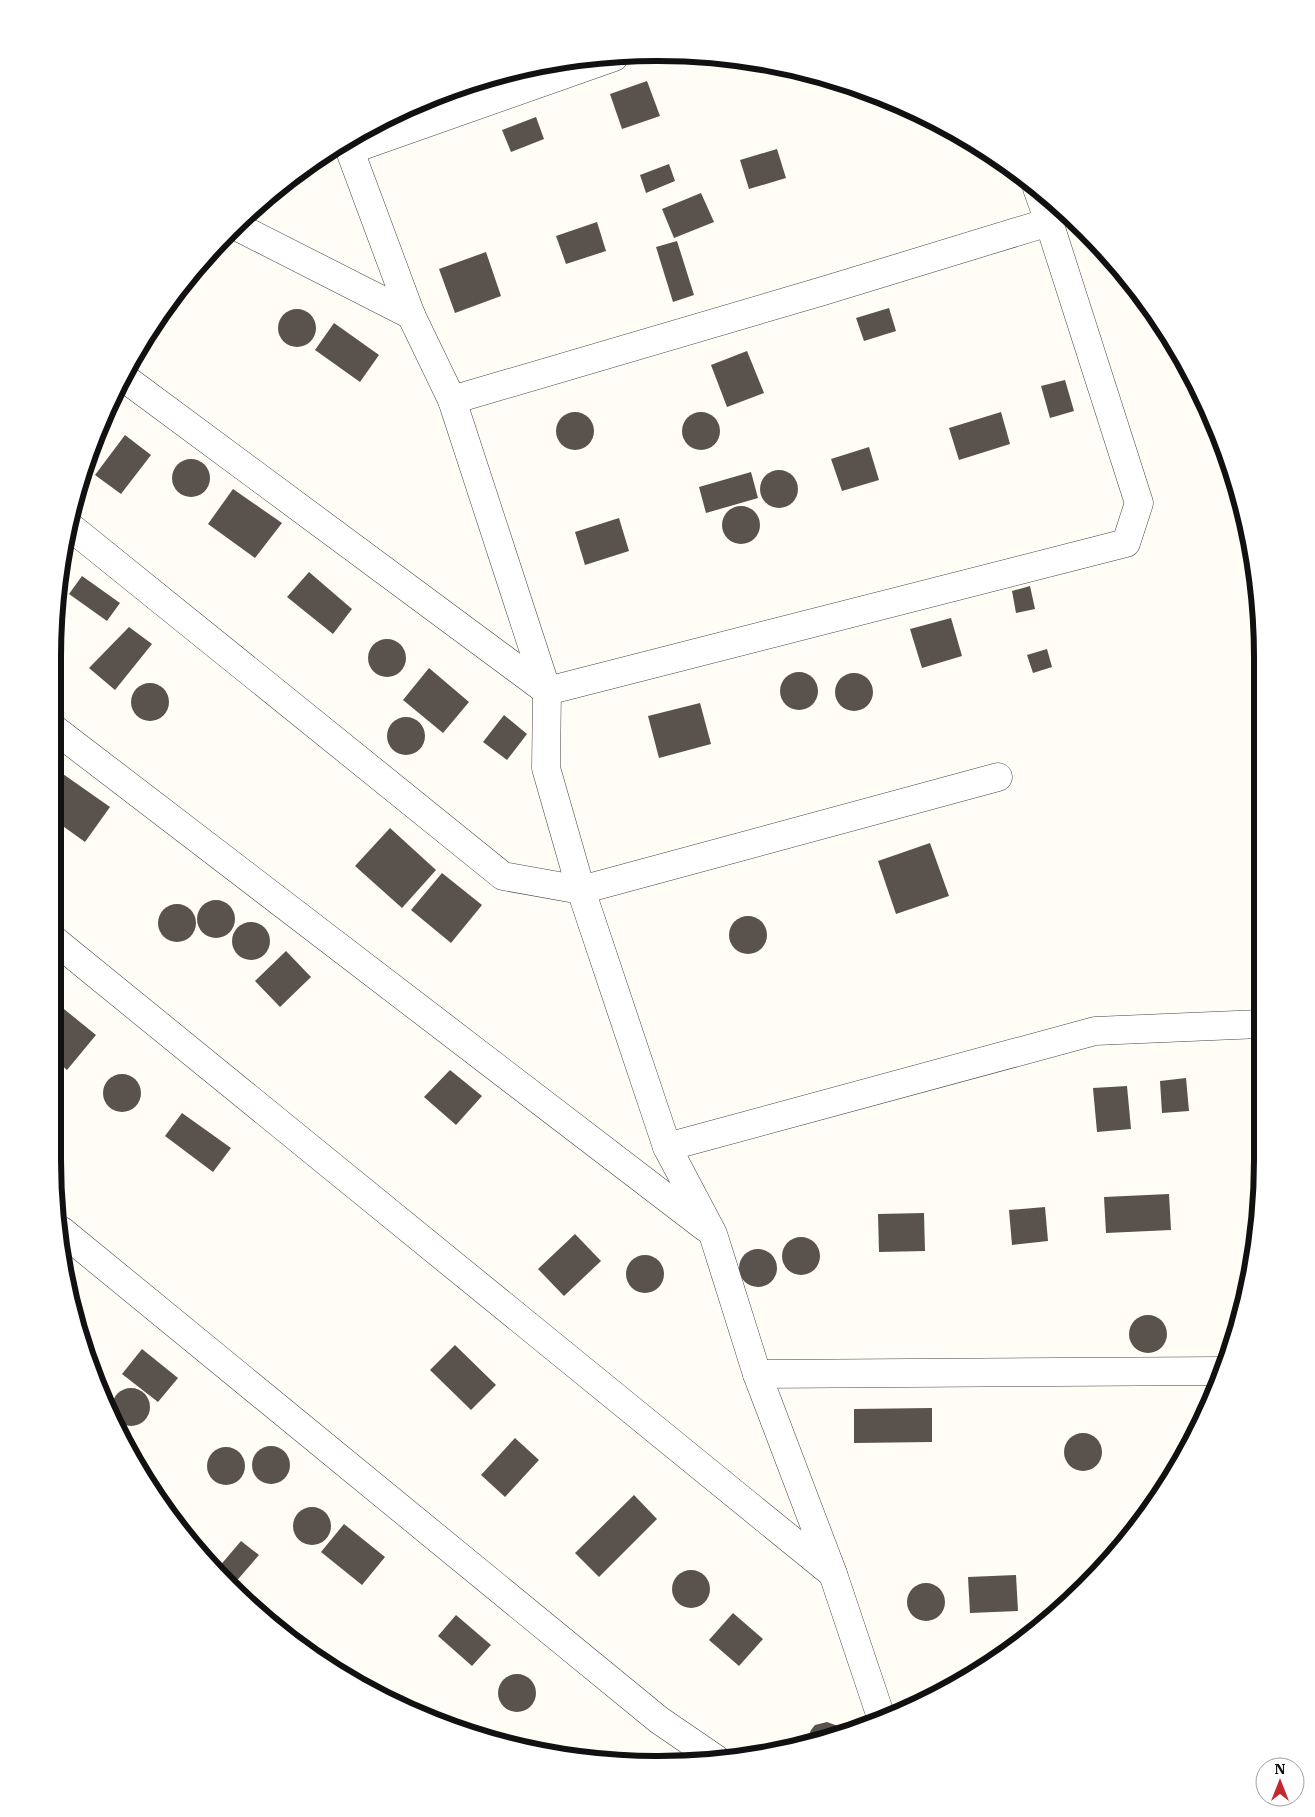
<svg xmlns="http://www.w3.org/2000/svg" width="1315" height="1817" font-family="'IBM Plex Serif',serif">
<rect width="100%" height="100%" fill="#fffdf5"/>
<!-- building -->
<g fill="#5a524d">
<path d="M647,81l13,35 -38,13 -12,-35z"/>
<path d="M536,117l8,22 -33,13 -9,-22z"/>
<path d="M777,149l9,29 -37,11 -9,-29z"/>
<path d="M669,164l6,17 -29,12 -6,-18z"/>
<path d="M701,193l13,29 -40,16 -12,-29z"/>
<path d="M597,222l9,29 -40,13 -10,-28z"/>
<path d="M677,241l17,54 -21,7 -17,-55z"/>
<path d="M486,252l15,44 -46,17 -16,-44z"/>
<path d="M889,308l7,23 -32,10 -8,-23z"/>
<circle cx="297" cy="328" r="19"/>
<path d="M334,323l45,32 -19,27 -45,-32z"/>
<path d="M747,351l17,42 -37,14 -16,-42z"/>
<path d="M1065,380l9,31 -24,7 -9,-32z"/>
<circle cx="701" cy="431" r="19"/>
<circle cx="575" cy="431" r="19"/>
<path d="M1001,412l9,32 -51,16 -10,-32z"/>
<path d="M125,435l26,20 -30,39 -26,-19z"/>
<path d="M869,447l10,33 -37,11 -11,-32z"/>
<circle cx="191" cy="478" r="19"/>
<circle cx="779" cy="489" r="19"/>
<path d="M751,472l7,26 -52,15 -7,-26z"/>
<path d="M233,489l49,34 -27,35 -47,-34z"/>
<circle cx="741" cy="525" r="19"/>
<path d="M619,518l10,33 -44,14 -10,-33z"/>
<path d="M309,572l43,37 -19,25 -46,-37z"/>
<path d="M82,576l38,27 -13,18 -38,-27z"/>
<path d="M1030,586l5,23 -19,4 -4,-22z"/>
<path d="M951,618l11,38 -40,12 -12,-39z"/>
<path d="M129,627l23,17 -37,46 -26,-22z"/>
<circle cx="387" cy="658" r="19"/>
<path d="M1047,649l5,18 -19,6 -6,-18z"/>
<path d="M429,668l40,34 -26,31 -40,-33z"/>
<circle cx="799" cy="691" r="19"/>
<circle cx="854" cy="692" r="19"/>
<circle cx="150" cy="702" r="19"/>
<path d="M700,703l11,41 -52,14 -11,-42z"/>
<path d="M504,715l23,19 -20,26 -24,-18z"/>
<circle cx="406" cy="736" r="19"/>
<path d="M53,767l57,40 -25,35 -32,-23z"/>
<path d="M390,828l46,42 -34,38 -47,-42z"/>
<path d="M930,843l19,53 -53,18 -18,-53z"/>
<path d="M442,873l40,32 -31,38 -40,-33z"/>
<circle cx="216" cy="919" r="19"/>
<circle cx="177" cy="923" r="19"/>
<circle cx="748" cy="935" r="19"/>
<circle cx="251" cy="941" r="19"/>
<path d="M286,951l25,26 -31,30 -25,-26z"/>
<path d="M59,1005l37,30 -29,35 -14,-12v-46z"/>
<path d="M450,1070l32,26 -26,29 -32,-28z"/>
<circle cx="122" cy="1093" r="19"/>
<path d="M1186,1078l3,33 -27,2 -2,-32z"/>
<path d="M1127,1086l4,43 -34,3 -4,-44z"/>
<path d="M182,1113l49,35 -18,24 -48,-36z"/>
<path d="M1169,1194l2,36 -65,3 -2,-36z"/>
<path d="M1045,1207l3,34 -36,4 -3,-35z"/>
<path d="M924,1213l1,38 -46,1 -1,-38z"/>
<path d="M575,1234l26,27 -37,35 -26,-27z"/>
<circle cx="801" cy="1256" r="19"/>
<circle cx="758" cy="1268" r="19"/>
<circle cx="645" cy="1274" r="19"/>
<circle cx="1148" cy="1334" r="19"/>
<path d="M455,1345l41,40 -25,25 -41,-40z"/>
<path d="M142,1349l36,29 -20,24 -36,-28z"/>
<circle cx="131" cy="1407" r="19"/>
<path d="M932,1408v34l-78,1v-34z"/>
<circle cx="1083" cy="1452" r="19"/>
<path d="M515,1438l24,22 -34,37 -24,-22z"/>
<circle cx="271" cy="1465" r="19"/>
<circle cx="226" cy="1466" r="19"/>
<path d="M634,1495l23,24 -58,58 -24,-24z"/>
<circle cx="312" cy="1526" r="19"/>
<path d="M344,1524l41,33 -23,28 -41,-33z"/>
<path d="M241,1541l18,14 -26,30 -15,-17z"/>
<circle cx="691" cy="1589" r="19"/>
<path d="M1016,1575l2,36 -48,2 -2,-36z"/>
<circle cx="926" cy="1602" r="19"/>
<path d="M733,1613l30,26 -24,27 -30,-26z"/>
<path d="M456,1615l35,30 -19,21 -34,-30z"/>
<circle cx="517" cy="1693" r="19"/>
<path d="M827,1722l11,4 5,5 -36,9 4,-10 4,-5z"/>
</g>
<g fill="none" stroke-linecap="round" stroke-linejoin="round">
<!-- street casing -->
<g stroke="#444" stroke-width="29">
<g id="street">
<path d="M346,140l65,175 41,85 95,291 -1,77 35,122 86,257 46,87 44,140 76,200 49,146"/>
<path d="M350,150l264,-93"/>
<path d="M236,226l175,89"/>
<path d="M123,377l424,314 579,-148 13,-40 -90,-281 -12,-34"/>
<path d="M452,400l371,-109 226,-69"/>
<path d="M68,525l435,351 78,14 417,-113"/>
<path d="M53,728l653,500"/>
<path d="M53,939l780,635"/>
<path d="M667,1147l428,-116 165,-7"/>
<path d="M62,1231l597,489 57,39"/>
<path d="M757,1374l464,-3"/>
</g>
</g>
<!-- street -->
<use href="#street" stroke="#fff" stroke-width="28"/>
</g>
<!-- crop -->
<path d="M0 0H1315V1817H0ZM657 61H658A596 596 0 0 1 1254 657V1160A596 596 0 0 1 658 1756H657A596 596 0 0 1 61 1160V657A596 596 0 0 1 657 61Z" fill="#fff" fill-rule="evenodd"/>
<path fill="none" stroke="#111" stroke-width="6" d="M657 61H658A596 596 0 0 1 1254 657V1160A596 596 0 0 1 658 1756H657A596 596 0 0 1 61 1160V657A596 596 0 0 1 657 61Z"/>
<!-- north arrow -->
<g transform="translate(1280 1782)"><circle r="24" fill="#ffffff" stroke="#a0a0a0"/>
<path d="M0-4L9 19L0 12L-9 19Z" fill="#c4262e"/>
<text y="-8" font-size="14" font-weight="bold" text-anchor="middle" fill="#111111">N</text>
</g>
</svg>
